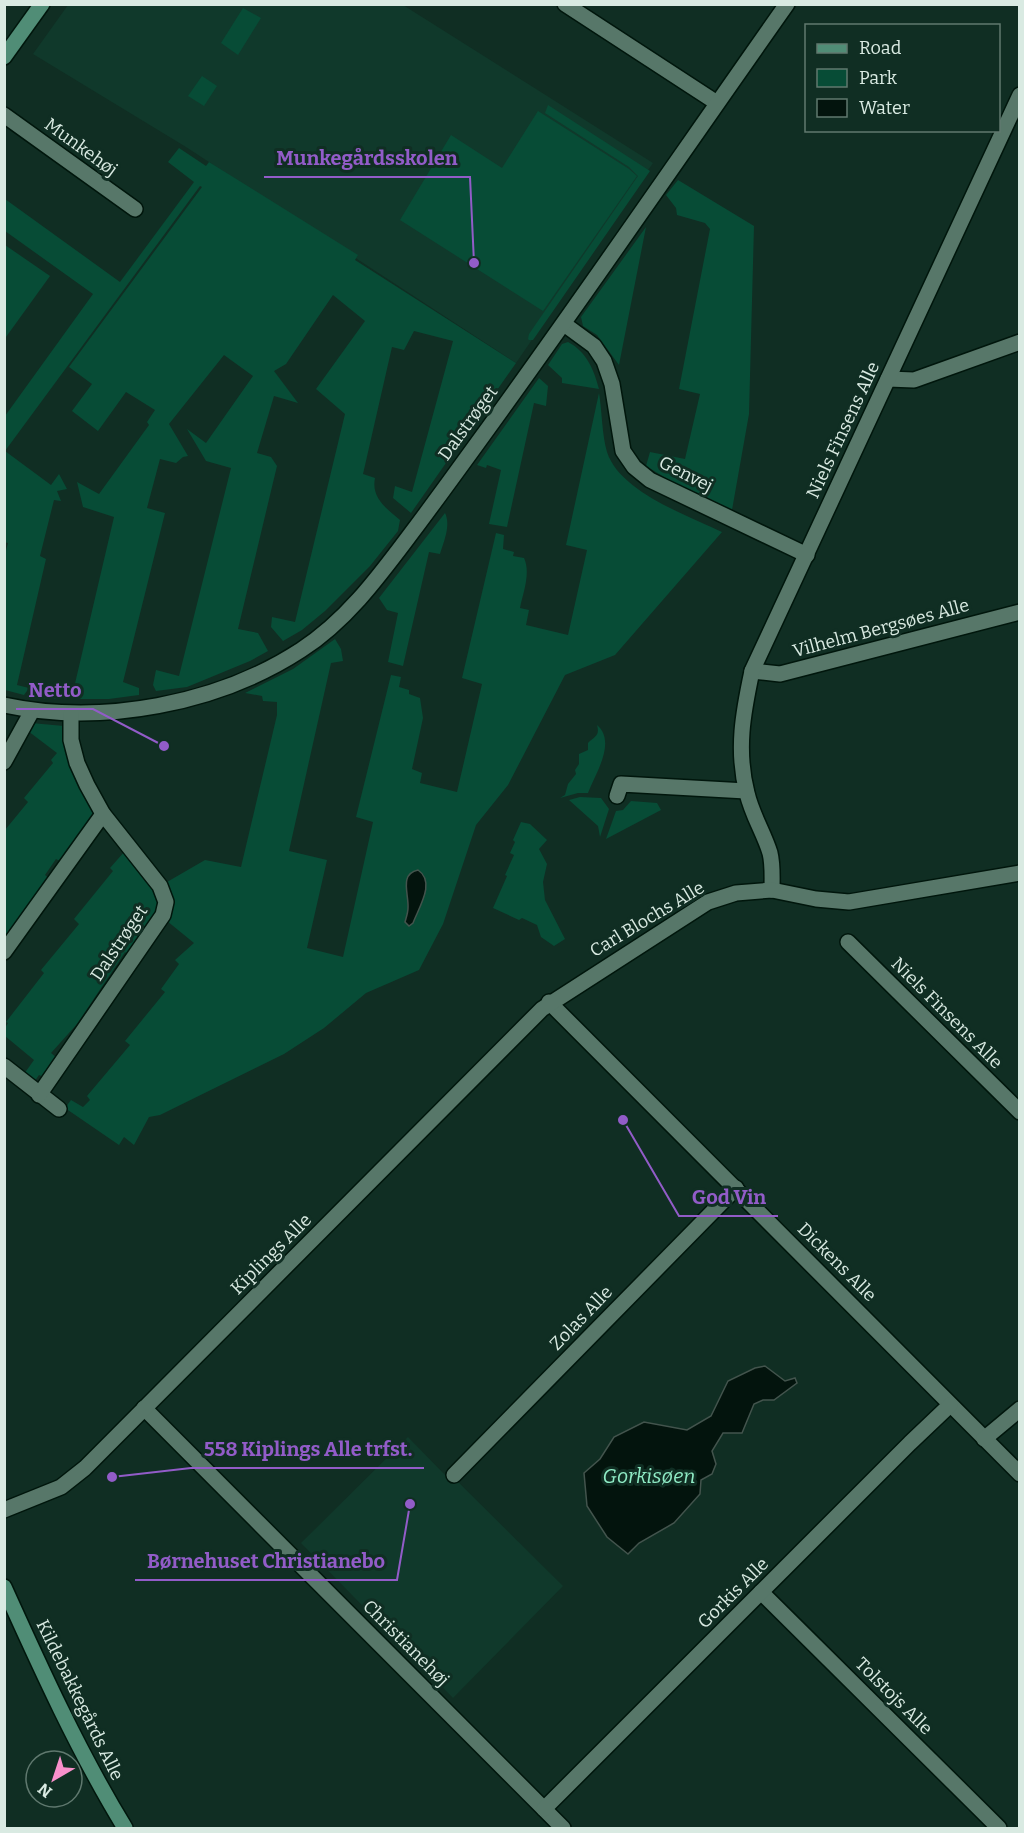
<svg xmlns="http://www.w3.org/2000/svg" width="1024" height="1833" font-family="Bitter,serif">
<rect width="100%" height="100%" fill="#102e23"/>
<!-- built -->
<g fill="#10392b">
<path d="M68,5h335l250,158 -137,200 -330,-216 -153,-93z"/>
<path d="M408,1437l37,38 3,-3 115,114 -110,112 -152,-155z"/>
</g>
<!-- green -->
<g fill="#074c36">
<path d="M243,8l18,10 -23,37 -17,-12z"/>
<path d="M202,76l15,10 -13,20 -16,-10z"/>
<path d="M548,105l102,66 -117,169h-4l-1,-1 1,-5 109,-158 -9,-9 -84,-54z"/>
<path d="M538,111l91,58 8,7 -94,135 -143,-91 51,-85 51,33z"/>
<path d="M179,148l27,18 3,-4 149,93 -3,5 161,103 -105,150 -18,-15 2,-12 17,6 41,-151 -39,-10 -10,19 -12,-3 -29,127 12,4c-4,20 11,30 25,42l-2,11 -28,35 -45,45 -23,19 -19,11 -12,-14 1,-10 23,5 50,-208 -29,-25 49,-68 -32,-26 -47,69 -12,7 24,32 -24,-7 -17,57 14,4 6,9 -39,163 20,4 10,18 -18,10 -63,26 -31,4 -3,-6 3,-15 23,6 52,-208 -25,-7 -19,-32 19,14 47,-67 -29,-21 -55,69 19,32 -5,1 -7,6 -16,-4 -13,49 18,5 -42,169 16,6v7l-30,4h-66l5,-16 25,9 41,-175 -31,-10 -6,-25 22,12 50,-69 -2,-3 8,-12 -29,-18 -28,39 -26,-20 20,-27 -23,-17 133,-180 -2,-1 -195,265 46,34 8,-11 8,15 -10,2 4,10 -7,-1 -14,56 6,3 -29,126 12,3 -5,7 -19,-5 -1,-132 4,-15 -4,-1 1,-126 88,-122 -88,-63v-32l115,83 74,-100 -26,-20z"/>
<path d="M678,180l76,46 -5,188 -17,96 -63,-30 -23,-14 4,-14 35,7 15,-65 -21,-5 31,-160 -5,-6 -28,-8 -1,-7 -10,-13z"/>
<path d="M646,227l-27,138 -22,-30 -14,-9 -2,-9z"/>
<path d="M5,245l45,31 -44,61 -2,-1z"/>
<path d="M568,342c19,10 26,28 31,47l-37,-6v-5l-14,-13 14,-21z"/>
<path d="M539,378l9,8 -2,20 -12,-3 -27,124 -18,-3 12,-54 -14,-5 -1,3 -9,-3z"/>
<path d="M599,393c3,18 3,43 8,59 13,40 80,63 115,80l-107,123 -50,20 -57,110 -32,40 -33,99 -24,46 -53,23 -42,35 -40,26 -124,61 -11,2 -15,28 -10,-8 -5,8 -54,-37 6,-8 12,7 7,-7 -3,-4 43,-51 -5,-4 40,-49 -4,-3 18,-25 -4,-4 19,-17 -27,-22c9,-13 7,-26 0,-39l38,-22 36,7 36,-152v-13l-14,-1 -1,-5 -17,-3 48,-24 42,-30 6,10 2,12 -12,2 -42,188 38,9 -20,88 36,9 30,-135 -17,-5 35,-142 10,2 -2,10 10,3v4l11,4 3,20 -11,51 10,4 -2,10 37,9 25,-108 -20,-6 34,-145 8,2 -1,14 11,3 -1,4 11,2c7,15 -1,35 -4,50l9,2 -3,15 42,10 19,-85 -21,-5z"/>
<path d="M445,513c6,12 -1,28 -5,41l-11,-2 -26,114 -15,-4 10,-49 -11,-3 -8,-12z"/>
<path d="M31,723l33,3 29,83v6l-31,47 -6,-3 -11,16 6,5 -46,64v-114l23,-28 -4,-4 29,-35 -2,-3 6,-7 -29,-22z"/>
<path d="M597,725c20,17 -2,49 -9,68h-10l-18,5 5,-3 3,-11 8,-10 -1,-4 4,-6v-10l9,-4v-7c7,-7 12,-7 9,-18z"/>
<path d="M580,797l21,1 8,11 -9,28 -2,-11 -29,-26z"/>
<path d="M631,801l26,2 4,7 -55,29 10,-28 7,-1z"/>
<path d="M521,822l9,2 17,16 -8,9 8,15 -4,18 2,18 20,39 -11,7 -13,-9 -4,-12 -15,-7 -3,2 -26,-12 14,-32 -2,-1 9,-20 -4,-2 5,-11 -2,-2z"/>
<path d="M125,851l29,36 7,18 -31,51 -5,-4 -48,72 -26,29 6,5 -13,19 -5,-2 -5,7 -10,-8 10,-14 -29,-24v-8l3,-5 -2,-1 38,-49 -3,-3 38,-46 -5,-5 39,-48 -3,-3z"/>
</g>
<!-- water -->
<g fill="#03140d" stroke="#43544d" stroke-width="1.5">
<path d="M418,870c18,12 1,37 -5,53l-4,3 -4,-4c1,-4 3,-9 3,-14 1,-14 -9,-34 10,-38z"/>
<path d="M765,1366l20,15 10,-3 2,5 -23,17h-11l-9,4 -12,29h-19l-11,18 4,13 -4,10 -11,6 -1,14 -26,29 -35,20 -11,11 -21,-17 -20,-31 -3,-33 16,-14 14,-22 30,-15 43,8 24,-14 17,-35 27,-13z"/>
</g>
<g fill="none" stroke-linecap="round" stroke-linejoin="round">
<!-- street casing -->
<g stroke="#00160c" stroke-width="18">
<g id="street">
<path d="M565,4l152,99"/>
<path d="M4,115l131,94"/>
<path d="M564,324l30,22 10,15 8,23 11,67 11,16 16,13 157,75"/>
<path d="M888,379l26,1 106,-38"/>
<path d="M752,671l28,3 240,-62"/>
<path d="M4,705c98,21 214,-1 297,-55 48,-31 81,-78 115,-123 21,-28 42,-57 63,-86 105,-144 205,-291 308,-437"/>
<path d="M4,762l28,-51"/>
<path d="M617,796l4,-12 125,7"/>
<path d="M772,890c0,-12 1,-25 -2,-37 -6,-20 -18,-38 -23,-60 -11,-43 -4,-80 5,-122l268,-576"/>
<path d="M848,942l172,170"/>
<path d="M4,952l99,-138"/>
<path d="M549,1002l471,472"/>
<path d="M4,1066l55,43"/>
<path d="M39,1095l124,-180 3,-13 -6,-16 -57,-72 -16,-29 -10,-22 -6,-23v-26"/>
<path d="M144,1408l419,420"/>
<path d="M984,1439l36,-30"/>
<path d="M454,1475l282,-287"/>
<path d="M4,1510l57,-23 24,-19 457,-459 166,-107 28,-9 36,-3 44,9 33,3 171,-29"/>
<path d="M761,1592l238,236"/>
<path d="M544,1809l366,-366 40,-38"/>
</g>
</g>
<!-- secondary casing -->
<g stroke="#00160c" stroke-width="18">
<g id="secondary">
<path d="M4,57l38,-53"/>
<path d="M4,1587c37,82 74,164 121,241"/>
</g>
</g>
<!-- street -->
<use href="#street" stroke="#577769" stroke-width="15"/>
<!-- secondary -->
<use href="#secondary" stroke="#508d76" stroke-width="15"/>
</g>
<g text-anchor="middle" stroke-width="6" stroke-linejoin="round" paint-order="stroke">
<!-- street labels -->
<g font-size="18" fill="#d9eae2" stroke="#102e23">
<text transform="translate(81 147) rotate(36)" y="6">Munkehøj</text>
<text transform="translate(468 423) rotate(-54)" y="6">Dalstrøget</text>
<text transform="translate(843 430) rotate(-65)" y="6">Niels Finsens Alle</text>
<text transform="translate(686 474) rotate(27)" y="6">Genvej</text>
<text transform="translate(881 628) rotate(-15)" y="6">Vilhelm Bergsøes Alle</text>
<text transform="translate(647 919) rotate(-31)" y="6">Carl Blochs Alle</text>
<text transform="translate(119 943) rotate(-56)" y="6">Dalstrøget</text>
<text transform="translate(947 1013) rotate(45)" y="6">Niels Finsens Alle</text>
<text transform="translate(271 1254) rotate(-45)" y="6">Kiplings Alle</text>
<text transform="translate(837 1262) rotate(45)" y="6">Dickens Alle</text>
<text transform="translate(581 1318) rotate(-46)" y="6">Zolas Alle</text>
<text transform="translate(733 1593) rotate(-45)" y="6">Gorkis Alle</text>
<text transform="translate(406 1643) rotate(45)" y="6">Christianehøj</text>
<text transform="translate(894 1696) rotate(45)" y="6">Tolstojs Alle</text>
<text transform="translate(80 1700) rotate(64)" y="6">Kildebakkegårds Alle</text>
</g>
<!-- water labels -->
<g font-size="20" font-style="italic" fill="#90ecc6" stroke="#102e23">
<text x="649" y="1483">Gorkisøen</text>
</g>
</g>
<!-- callouts -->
<path fill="none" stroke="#925cc8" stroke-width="2" d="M474 263L470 177H264M164 746L93 709H16M623 1120L679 1216H778M112 1477L191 1468H424M410 1504L397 1580H135"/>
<g fill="#925cc8" stroke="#102e23" stroke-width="2">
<circle cx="474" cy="263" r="6"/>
<circle cx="164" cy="746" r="6"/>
<circle cx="623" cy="1120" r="6"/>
<circle cx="112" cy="1477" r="6"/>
<circle cx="410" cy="1504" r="6"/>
</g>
<g font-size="20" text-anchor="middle" font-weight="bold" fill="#925cc8" stroke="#102e23" stroke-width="6" stroke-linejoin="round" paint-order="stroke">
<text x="367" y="165">Munkegårdsskolen</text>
<text x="55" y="697">Netto</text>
<text x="729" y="1204">God Vin</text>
<text x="308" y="1456">558 Kiplings Alle trfst.</text>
<text x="266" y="1568">Børnehuset Christianebo</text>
</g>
<!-- border -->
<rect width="1024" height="1833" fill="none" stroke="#d9eae2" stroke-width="12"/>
<!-- legend -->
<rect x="805" y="24" width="195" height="108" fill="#102e23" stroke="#60796f" stroke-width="1.5"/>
<rect x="817" y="44" width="30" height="9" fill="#508d76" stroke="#60796f" stroke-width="1.5"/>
<text x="859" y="54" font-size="18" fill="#d9eae2">Road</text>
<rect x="817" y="69" width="30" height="18" fill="#074c36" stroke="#60796f" stroke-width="1.5"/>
<text x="859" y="84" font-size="18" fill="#d9eae2">Park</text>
<rect x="817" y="99" width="30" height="18" fill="#03140d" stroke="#60796f" stroke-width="1.5"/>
<text x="859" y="114" font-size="18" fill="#d9eae2">Water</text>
<!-- north arrow -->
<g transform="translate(54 1779) rotate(219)"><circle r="28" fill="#102e23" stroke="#60796f" stroke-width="1.5"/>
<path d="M0-4.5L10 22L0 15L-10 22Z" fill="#f890cb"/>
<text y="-9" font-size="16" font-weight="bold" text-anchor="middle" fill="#d9eae2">N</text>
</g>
</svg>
